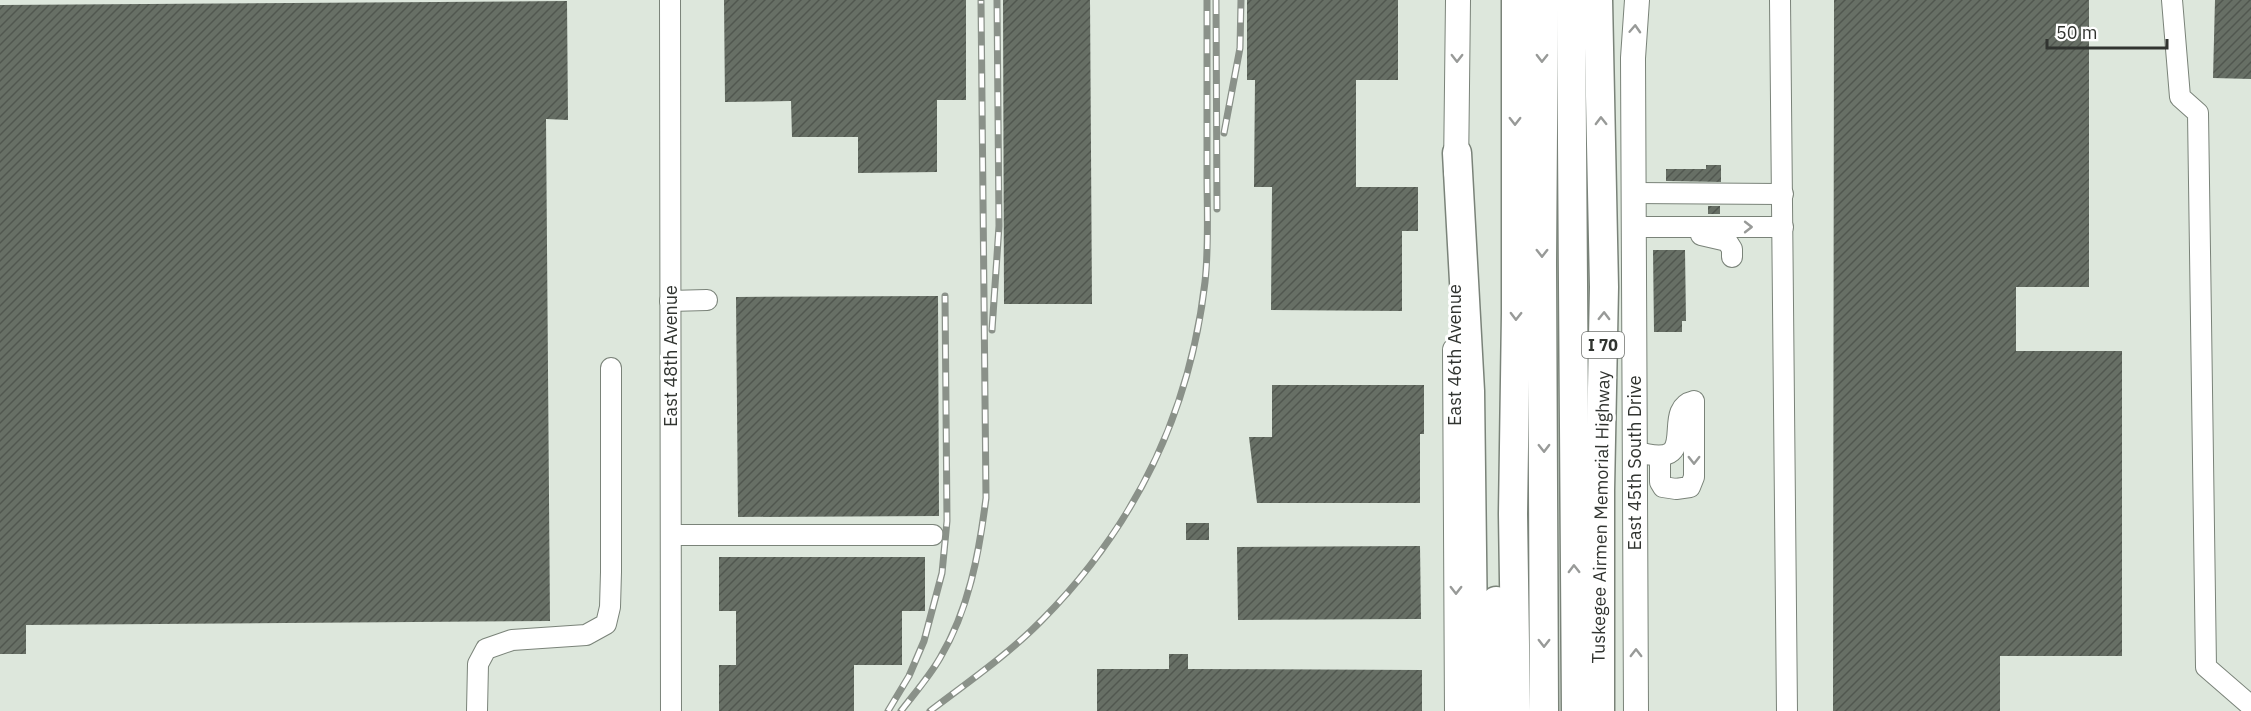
<svg xmlns="http://www.w3.org/2000/svg" width="2251" height="711" font-family="'IBM Plex Sans',sans-serif">
<defs>
<pattern id="building-hatch" width="6" height="6" patternUnits="userSpaceOnUse" patternTransform="scale(1.5)"><rect width="6" height="6" fill="#676f65"/><path d="M-1 1l2-2M0 6l6-6M5 7l2-2" fill="none" stroke="#51574f"/></pattern>
</defs>
<rect width="100%" height="100%" fill="#dde7dc"/>
<!-- building -->
<g fill="url(#building-hatch)">
<path d="M724,0h242v100h-29v72l-79,1v-36h-66l-1,-36 -66,1z"/>
<path d="M1003,0h87l2,304h-88z"/>
<path d="M1247,0h151v80h-42v107h62v44h-16v80l-131,-1 1,-123h-18l1,-107h-8z"/>
<path d="M1834,0h255v287h-73v64h106v305h-122v55h-167z"/>
<path d="M2215,0h36v79l-38,-1z"/>
<path d="M567,1l1,119 -22,-1 4,502 -524,4v29h-26v-649z"/>
<path d="M1706,165h15v17l-55,-1v-12h40z"/>
<rect x="1708" y="206" width="12" height="8"/>
<path d="M1653,250h32l1,71h-4v11h-28z"/>
<path d="M938,296l1,220 -201,1 -2,-220z"/>
<path d="M1272,385h152v49h-4v69h-163l-8,-66h23z"/>
<rect x="1186" y="523" width="23" height="17"/>
<path d="M1420,546l1,73 -183,1 -1,-73z"/>
<path d="M719,557h206v54h-23v54h-48v46h-135v-46h17v-54h-17z"/>
<path d="M1169,654h19v15l234,1v41h-325v-42h72z"/>
</g>
<g fill="none" stroke-linecap="round" stroke-linejoin="round">
<!-- minor casing -->
<g stroke="#7a8379" stroke-width="22">
<g id="minor">
<path d="M670,0l1,711"/>
<path d="M1780,0l7,711"/>
<path d="M2172,0l8,97 18,16 8,554 45,39"/>
<path d="M1634,193l149,1"/>
<path d="M1634,227h149"/>
<path d="M1701,235l26,6 5,8v8"/>
<path d="M670,301l37,-1"/>
<path d="M1635,451c70,22 23,-42 59,-50v76l-4,10 -14,2 -13,-2 -3,-5v-25"/>
<path d="M671,535h262"/>
<path d="M477,711l1,-47 8,-15 26,-9 74,-5 20,-11 4,-17 1,-35v-204"/>
</g>
</g>
<!-- major casing -->
<g stroke="#7a8379" stroke-width="26">
<g id="major">
<path d="M1456,172l2,-172"/>
<path d="M1455,350l2,361"/>
<path d="M1636,711l-3,-653 4,-58"/>
</g>
</g>
<!-- highway casing -->
<g stroke="#7a8379" stroke-width="31">
<g id="highway">
<path d="M1516,0v313l-3,201 3,197"/>
<path d="M1544,0l-2,263 2,448"/>
<path d="M1571,0l5,711"/>
<path d="M1598,0l6,287 -4,203v221"/>
<path d="M1457,153l13,238 4,320"/>
<path d="M1492,711l4,-110"/>
</g>
</g>
<!-- minor -->
<use href="#minor" stroke="#fff" stroke-width="20"/>
<!-- major -->
<use href="#major" stroke="#fff" stroke-width="24"/>
<!-- highway -->
<use href="#highway" stroke="#fff" stroke-width="28"/>
<!-- rail casing -->
<g stroke="#8a9189" stroke-width="7">
<g id="rail">
<path d="M1216,0l1,209"/>
<path d="M1224,133l16,-85 1,-48"/>
<path d="M992,330l7,-104 -2,-226"/>
<path d="M888,711l21,-35 15,-35 18,-68 5,-52 -2,-225"/>
<path d="M901,711c13,-17 28,-34 39,-53 29,-49 39,-104 46,-160l-5,-497"/>
<path d="M930,711c38,-29 79,-57 113,-92 92,-93 147,-207 162,-337 4,-36 2,-73 2,-109 0,-58 0,-115 0,-173"/>
</g>
</g>
<!-- rail -->
<use href="#rail" stroke="#fff" stroke-width="4.5" stroke-dasharray="14" stroke-linecap="butt"/>
</g>
<!-- one-way arrows -->
<defs><path id="oneway-chevron" d="M-2-3.5L2.5 0L-2 3.5" fill="none" stroke-width="1.6" stroke-linecap="round" stroke-linejoin="round" transform="scale(1.5)"/></defs>
<g stroke="#989a98">
<use href="#oneway-chevron" transform="translate(1635 29) rotate(-87)"/>
<use href="#oneway-chevron" transform="translate(1457 58) rotate(90)"/>
<use href="#oneway-chevron" transform="translate(1542 58) rotate(91)"/>
<use href="#oneway-chevron" transform="translate(1515 121) rotate(90)"/>
<use href="#oneway-chevron" transform="translate(1601 121) rotate(-91)"/>
<use href="#oneway-chevron" transform="translate(1748 227)"/>
<use href="#oneway-chevron" transform="translate(1542 253) rotate(90)"/>
<use href="#oneway-chevron" transform="translate(1516 316) rotate(91)"/>
<use href="#oneway-chevron" transform="translate(1604 316) rotate(-89)"/>
<use href="#oneway-chevron" transform="translate(1544 448) rotate(89)"/>
<use href="#oneway-chevron" transform="translate(1694 460) rotate(90)"/>
<use href="#oneway-chevron" transform="translate(1574 569) rotate(-91)"/>
<use href="#oneway-chevron" transform="translate(1456 590) rotate(90)"/>
<use href="#oneway-chevron" transform="translate(1544 643) rotate(90)"/>
<use href="#oneway-chevron" transform="translate(1636 653) rotate(-90)"/>
</g>
<g text-anchor="middle" stroke-width="6" stroke-linejoin="round" paint-order="stroke">
<!-- shield labels -->
<rect fill="#fff" stroke="#6f716e" stroke-width="1.5" x="1582" y="332" width="42" height="26" rx="4.5"/>
<g font-size="16" font-weight="bold" fill="#313430">
<text x="1603" y="351">I 70</text>
</g>
<!-- street labels -->
<g font-size="18" fill="#313430" stroke="#fff">
<text transform="translate(1455 355) rotate(-90)" y="6">East 46th Avenue</text>
<text transform="translate(671 356) rotate(-90)" y="6">East 48th Avenue</text>
<text transform="translate(1635 463) rotate(-90)" y="6">East 45th South Drive</text>
<text transform="translate(1601 517) rotate(-89)" y="6">Tuskegee Airmen Memorial Highway</text>
</g>
</g>
<!-- scale -->
<path d="M2047 39v9h120v-9" fill="none" stroke="#313430" stroke-width="3"/>
<text x="2056" y="39" font-size="18" fill="#313430" stroke="#ffffff" stroke-width="4.5" paint-order="stroke">50 m</text>
</svg>
